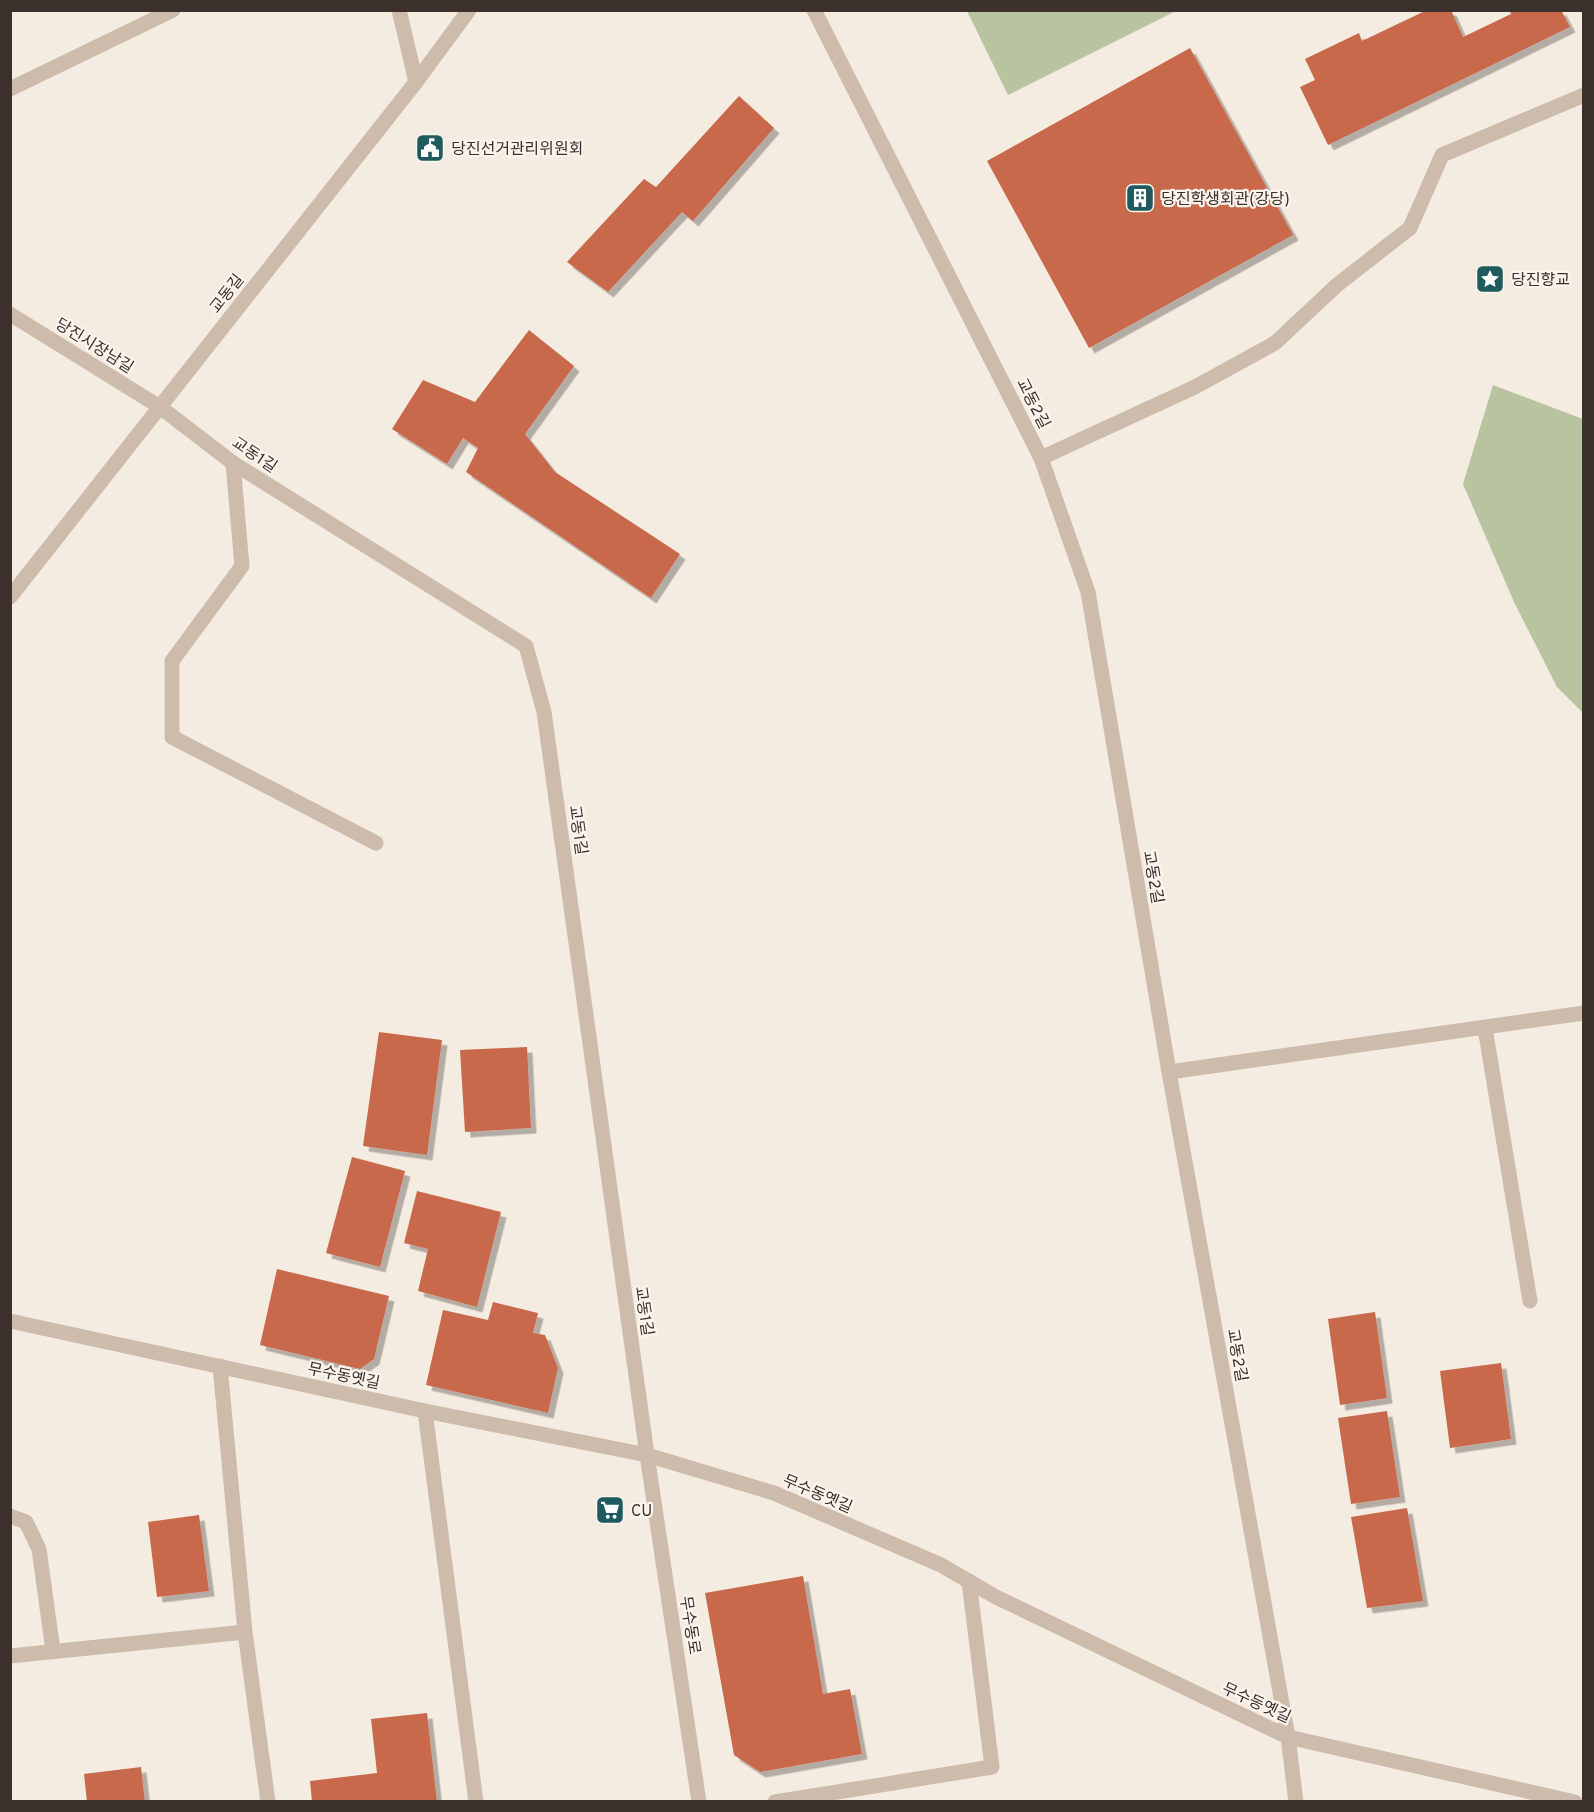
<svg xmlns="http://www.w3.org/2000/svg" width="1594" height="1812" font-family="Overpass,'Noto Sans KR',sans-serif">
<defs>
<filter id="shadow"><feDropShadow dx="5.5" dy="5.5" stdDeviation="0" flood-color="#0004"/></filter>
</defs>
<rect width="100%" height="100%" fill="#f4ebe1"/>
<!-- green -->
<g fill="#b8c4a0">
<path d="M967,11h209l-168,84z"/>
<path d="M1493,385l90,34v294l-26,-26 -43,-85 -51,-118z"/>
</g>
<!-- building -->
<g fill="#c8694b" filter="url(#shadow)">
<path d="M1427,10h24l12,27 48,-23 -1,-4h51l9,17 -242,118 -28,-58 15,-7 -10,-21 54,-26 3,8z"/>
<path d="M1190,48l103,187 -204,113 -102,-187z"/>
<path d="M739,96l35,32 -81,93 -11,-9 -74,80 -41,-30 77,-83 12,8z"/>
<path d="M529,330l45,36 -49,68 30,38 125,82 -29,44 -185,-126 12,-24 -15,-10 -16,26 -55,-35 31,-49 52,22z"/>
<path d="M379,1032l63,8 -15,115 -64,-9z"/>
<path d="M527,1047l4,81 -66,4 -5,-82z"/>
<path d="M352,1157l53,14 -25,96 -54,-14z"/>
<path d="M417,1191l84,21 -24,95 -59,-16 10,-42 -24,-6z"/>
<path d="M277,1269l112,27 -15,63 -14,10 -100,-24z"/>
<path d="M493,1302l45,11 -5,20 12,2 13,33 -10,45 -122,-28 17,-75 45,10z"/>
<path d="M1375,1312l12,86 -47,7 -12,-86z"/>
<path d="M1501,1363l10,76 -61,9 -10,-77z"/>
<path d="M1387,1411l13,86 -49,7 -13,-86z"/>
<path d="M1407,1508l16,93 -56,7 -16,-91z"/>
<path d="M199,1515l10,76 -52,6 -9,-75z"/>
<path d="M803,1576l20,118 27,-5 12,65 -102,18 -26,-17 -29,-162z"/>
<path d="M427,1713l10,89h-125l-2,-21 67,-8 -6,-54z"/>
<path d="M141,1767l4,35h-58l-3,-28z"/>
</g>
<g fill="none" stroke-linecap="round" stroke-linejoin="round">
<!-- street -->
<g stroke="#cdbbac" stroke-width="15">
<path d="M399,10l17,72"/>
<path d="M814,10l227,448 47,134 81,480 119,665 8,65"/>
<path d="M10,89l163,-79"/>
<path d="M10,314l150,93 73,56 293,183 18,66 103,743 52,347"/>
<path d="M1041,458l154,-71 80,-44 62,-58 73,-57 32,-73 142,-60"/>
<path d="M233,463l9,103 -70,95v76l204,106"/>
<path d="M10,597l406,-515 53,-72"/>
<path d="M1485,1028l45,273"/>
<path d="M1169,1072l415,-59"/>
<path d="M10,1321l415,90 222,44 127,38 167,72 55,32 292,140 287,65"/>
<path d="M220,1366l25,266 23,170"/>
<path d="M425,1411l51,391"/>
<path d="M10,1516l16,6 13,27 14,102"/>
<path d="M10,1656l235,-24"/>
<path d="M775,1802l217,-35 -23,-186"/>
</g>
</g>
<!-- icons -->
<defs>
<g id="civic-square" transform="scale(1.5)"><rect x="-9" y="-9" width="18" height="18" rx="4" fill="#1f5a5e" stroke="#fbf5ee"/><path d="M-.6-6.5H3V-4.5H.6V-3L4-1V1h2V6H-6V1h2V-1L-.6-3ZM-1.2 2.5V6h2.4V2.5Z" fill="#fff"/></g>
<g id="building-square" transform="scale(1.5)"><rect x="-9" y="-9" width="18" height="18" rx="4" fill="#1f5a5e" stroke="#fbf5ee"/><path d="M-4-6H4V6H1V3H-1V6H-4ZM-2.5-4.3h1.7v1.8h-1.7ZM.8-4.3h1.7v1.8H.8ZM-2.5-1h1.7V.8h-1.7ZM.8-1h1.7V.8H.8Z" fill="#fff"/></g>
<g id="sight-square" transform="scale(1.5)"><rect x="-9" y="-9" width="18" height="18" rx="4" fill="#1f5a5e" stroke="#fbf5ee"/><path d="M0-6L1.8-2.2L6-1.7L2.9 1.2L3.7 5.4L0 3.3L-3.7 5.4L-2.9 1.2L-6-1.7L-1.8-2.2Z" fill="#fff"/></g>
<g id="supermarket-square" transform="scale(1.5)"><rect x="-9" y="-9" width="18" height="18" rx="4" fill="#1f5a5e" stroke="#fbf5ee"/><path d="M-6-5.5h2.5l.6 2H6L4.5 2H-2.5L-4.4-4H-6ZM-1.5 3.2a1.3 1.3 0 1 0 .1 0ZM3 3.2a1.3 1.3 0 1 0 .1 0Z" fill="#fff"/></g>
</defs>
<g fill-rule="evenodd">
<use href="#civic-square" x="430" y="148"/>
<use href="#building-square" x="1140" y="198"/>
<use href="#sight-square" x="1490" y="279"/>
<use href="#supermarket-square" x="610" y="1510"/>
</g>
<g text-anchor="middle" stroke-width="4.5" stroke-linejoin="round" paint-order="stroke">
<!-- poi labels -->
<g font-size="16" fill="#3b302b" stroke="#fbf5ee" text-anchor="start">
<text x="451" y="154">당진선거관리위원회</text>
<text x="1161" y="204">당진학생회관(강당)</text>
<text x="1511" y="285">당진향교</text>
<text x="631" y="1516">CU</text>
</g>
<!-- street labels -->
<g font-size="16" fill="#3b302b" stroke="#fbf5ee">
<text transform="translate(226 293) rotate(-52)" y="6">교동길</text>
<text transform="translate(95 345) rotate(32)" y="6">당진시장남길</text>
<text transform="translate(1034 403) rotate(63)" y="6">교동2길</text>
<text transform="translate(255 454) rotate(34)" y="6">교동1길</text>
<text transform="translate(579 830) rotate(82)" y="6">교동1길</text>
<text transform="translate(1154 877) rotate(80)" y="6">교동2길</text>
<text transform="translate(645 1311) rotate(82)" y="6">교동1길</text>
<text transform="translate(1238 1355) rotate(80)" y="6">교동2길</text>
<text transform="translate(344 1375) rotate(12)" y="6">무수동옛길</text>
<text transform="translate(818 1493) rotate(23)" y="6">무수동옛길</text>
<text transform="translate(691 1625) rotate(81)" y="6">무수동로</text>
<text transform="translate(1257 1702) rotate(25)" y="6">무수동옛길</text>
</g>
</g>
<!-- border -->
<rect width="1594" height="1812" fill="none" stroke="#3b302b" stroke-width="24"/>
</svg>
